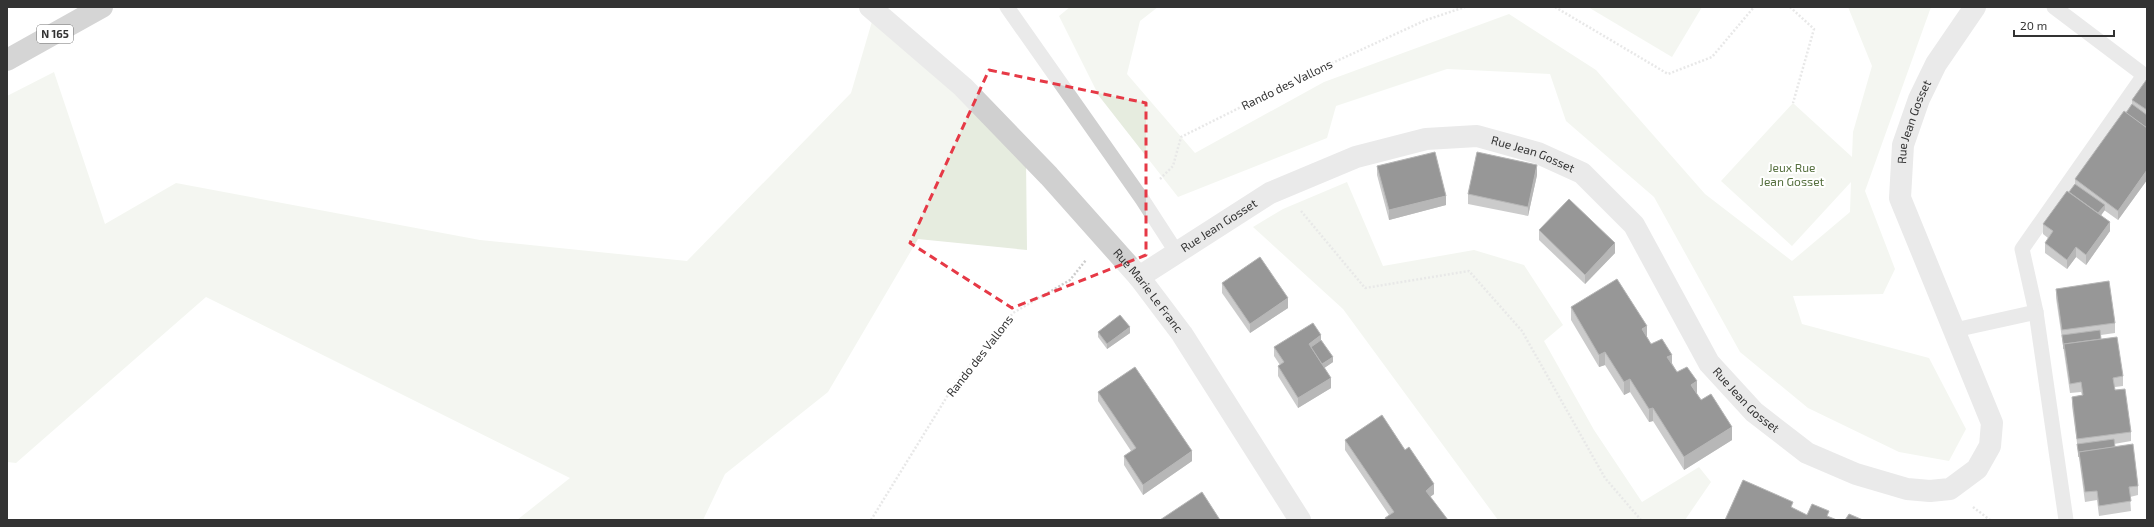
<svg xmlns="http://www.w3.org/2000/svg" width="2154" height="527" font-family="'Exo 2',sans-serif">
<rect width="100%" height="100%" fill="#fff"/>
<!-- green -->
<g fill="#e6ecdf">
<path d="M1070,7h88l-18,14 -13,53 68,79 129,-71 185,-68 87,56 109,124 87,67 58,-49 1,-30 -59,64 -71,-65 72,-78 59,54 1,-25 19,-66 -24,-59h83l-66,184 30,78 -12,25 -90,2 9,28 127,34 37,71 -17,32 -50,-9 -91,-44 -68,-56 -86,-155 -88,-76 -16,-47 -103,-5 -111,37 -9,32 -149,59 -79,-101 -40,-80z"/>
<path d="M1588,7h114l-30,50z"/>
<path d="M873,18l153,141 1,91 -109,-11 -90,153 -103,82 -22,46h-186l53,-42 -364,-181 -190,166 -9,-1v-366l47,-24 51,152 71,-41 304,57 207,21 164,-168z"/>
<path d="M1347,182l36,84 91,-16 50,15 39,60 -19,16 50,89 48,72 57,-35 12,15 -26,38h-187l-155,-211 -90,-82 30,-18z"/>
</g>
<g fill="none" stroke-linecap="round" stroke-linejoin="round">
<!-- path -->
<g stroke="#cdcdcd" stroke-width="2.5" stroke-dasharray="2 2" stroke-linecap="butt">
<path d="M1555,7l113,67 44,-17 42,-50"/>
<path d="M1790,7l24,22 -21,74"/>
<path d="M1160,179l13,-13 8,-29 112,-56 133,-61 39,-13"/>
<path d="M1301,211l64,77 104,-17 53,60 83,147 36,42"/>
<path d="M1973,507l17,13"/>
<path d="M871,520l85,-138 57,-69 57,-33 16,-20"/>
</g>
<!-- service -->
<g stroke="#d0d0d0" stroke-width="15">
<path d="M1007,7l135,192 35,54"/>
<path d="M2054,7l90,68 -122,174 14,63 30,208"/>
<path d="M1955,330l81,-18"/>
</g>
<!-- minor -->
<path stroke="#d0d0d0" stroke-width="22" id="s1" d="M1139,277l131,-84 86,-36 70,-18 51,-3 61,17 44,20 52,52 75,138 45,49 53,41 49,21 51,15 23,2 20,-2 27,-20 13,-23 2,-23 -92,-225 3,-53 16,-46 17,-35 39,-57"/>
<!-- tertiary -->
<path stroke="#d0d0d0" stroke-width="22" id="s2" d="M870,7l93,80 86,89 90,101 43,57 118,186"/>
<!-- trunk -->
<path stroke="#a2a2a2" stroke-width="22" d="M7,60l95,-53"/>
</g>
<!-- wall -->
<g fill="#8c8c8c">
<path d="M2147,79v101l-29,40 -14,-10 -3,5 9,16 -24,34 -10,-8 -9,12 -22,-16v-10l3,-5 -5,-4v-10l26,-32 6,-8v-5l57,-75v-4z"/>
<path d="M1377,166l69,39 -57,15 -12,-45z"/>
<path d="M1537,175l-9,41 -60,-12v-10z"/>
<path d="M1539,230l76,23 -30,31 -46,-44z"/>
<path d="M1222,283l66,25 -38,25 -28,-40z"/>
<path d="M2056,289l59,34v10l-14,2v4l22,37v10l-8,1v3l16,42v9l-17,3 1,3 23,39v9l-8,2 1,14 -32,5 -2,-16 -12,2 -13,-96v-9l10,-2 -1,-3 -11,1 -14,-95z"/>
<path d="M1571,307l76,30 4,7 21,19 5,9 20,22 35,46 -48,30 -31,-49 -4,1 -19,-30 -6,3 -19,-30 -6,2 -28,-47z"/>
<path d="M1098,332l32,1 -23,16 -9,-12z"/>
<path d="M1321,340l12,22 -9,6 7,20 -33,20 -20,-32v-10l2,-1 -6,-9v-9z"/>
<path d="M1098,392l94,69 -49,34 -19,-30v-9l7,-5 -33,-50z"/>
<path d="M1345,440l89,54 -4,3 18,23h-63v-2l4,-3 -44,-65z"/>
</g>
<!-- shaded-wall -->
<g fill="#5f5f5f">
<path d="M1537,165v10l-9,41v-9z"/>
<path d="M2147,170v10l-29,40v-9z"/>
<path d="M1446,196v9l-57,15v-10z"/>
<path d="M2105,205v5l-9,12v-6z"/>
<path d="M2110,222v9l-24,34v-10z"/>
<path d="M1615,243v10l-30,31v-9z"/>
<path d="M2076,247v10l-9,12v-9z"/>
<path d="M1288,298v10l-38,25v-9z"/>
<path d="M1647,326v13l-5,-10z"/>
<path d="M1130,327v6l-23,16v-5z"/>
<path d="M1321,335v10l-10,7 -2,-8z"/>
<path d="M1605,352v13l-6,2v-12z"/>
<path d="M1672,355v13l-5,-11z"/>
<path d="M1333,357v5l-13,9v-5z"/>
<path d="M1331,378v10l-33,20v-10z"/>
<path d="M1630,379v13l-6,3v-13z"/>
<path d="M1697,381v13l-6,-9z"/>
<path d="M1653,408v13l-4,1v-13z"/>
<path d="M1732,427v13l-48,30v-13z"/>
<path d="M1192,451v10l-49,34v-10z"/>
<path d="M1434,484v10l-8,6v-9z"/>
</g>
<!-- building -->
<g fill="#1a1a1a" stroke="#5f5f5f">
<path d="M2147,79v31l-15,-10z"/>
<path d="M2132,104l15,11v13l-21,-15z"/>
<path d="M2124,111l23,17v42l-29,41 -43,-32z"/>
<path d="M1435,152l11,44 -57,14 -12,-44z"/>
<path d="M1477,152l60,13 -9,42 -60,-13z"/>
<path d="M2075,184l30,21 -7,8 -29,-21z"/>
<path d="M2067,191l43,31 -24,33 -10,-8 -9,13 -22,-17 8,-12 -10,-7z"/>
<path d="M1569,199l46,44 -30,32 -46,-45z"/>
<path d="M1260,257l28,41 -38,26 -28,-41z"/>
<path d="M1617,279l30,47 -5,3 9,15 11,-5 10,16 -5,2 10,15 10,-5 10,14 -6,4 10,15 10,-6 21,33 -48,30 -31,-49 -4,1 -19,-30 -6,3 -19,-30 -6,3 -28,-48z"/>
<path d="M2109,281l6,42 -53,7 -6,-41z"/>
<path d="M1120,315l10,12 -23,17 -9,-12z"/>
<path d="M1313,323l8,12 -12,9 22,34 -33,20 -20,-32 6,-4 -10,-15z"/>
<path d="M2100,330l1,9 -37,5v5l-2,-14z"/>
<path d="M2117,337l6,39 -10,2 2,12 10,-1 6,43 -54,7 -5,-42 11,-2 -2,-13 -11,2 -6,-40z"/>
<path d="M1321,340l12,17 -11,7 -11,-17z"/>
<path d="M1135,367l57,84 -49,34 -19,-29 12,-8 -38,-56z"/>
<path d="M1382,415l23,35 4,-3 25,37 -8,7 22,29h-62l-1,-2 9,-6 -49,-72z"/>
<path d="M2114,439l1,8 -36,5v5l-2,-13z"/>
<path d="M2133,444l5,42 -9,1 2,14 -32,5 -2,-15 -12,1 -6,-40z"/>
<path d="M1743,480l50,22 -2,5 16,8 5,-11 17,7 -2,5 10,4h-112z"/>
<path d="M1202,492l18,28h-60z"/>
<path d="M1849,514l14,6h-18z"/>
</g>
<!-- marked area -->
<path d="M0 0H2154V527H0ZM989,70l157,33v152l-134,53 -102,-65z" fill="#fff" fill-opacity=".55" fill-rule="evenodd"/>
<path fill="none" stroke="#e63946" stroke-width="3" stroke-dasharray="8 5" stroke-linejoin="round" d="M989,70l157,33v152l-134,53 -102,-65z"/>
<g text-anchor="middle" stroke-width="4" stroke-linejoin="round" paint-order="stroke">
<!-- shield labels -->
<rect fill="#fff" stroke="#707070" stroke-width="1" x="37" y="25" width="36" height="18" rx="3"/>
<g font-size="11" font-weight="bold" fill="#333">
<text x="55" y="38">N 165</text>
</g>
<!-- street labels -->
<g font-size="12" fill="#333" stroke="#fff">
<text transform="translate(1287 85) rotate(-26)" y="4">Rando des Vallons</text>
<text dy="4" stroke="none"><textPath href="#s1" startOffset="1402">Rue Jean Gosset</textPath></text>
<text dy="4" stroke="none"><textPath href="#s1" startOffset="431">Rue Jean Gosset</textPath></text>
<text dy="4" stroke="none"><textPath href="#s1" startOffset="95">Rue Jean Gosset</textPath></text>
<text dy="4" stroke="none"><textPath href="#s2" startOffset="398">Rue Marie Le Franc</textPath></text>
<text transform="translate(980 356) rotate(-52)" y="4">Rando des Vallons</text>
<text dy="4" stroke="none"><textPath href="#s1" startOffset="767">Rue Jean Gosset</textPath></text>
</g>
<!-- park labels -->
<g font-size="12" fill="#56703f" stroke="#fff">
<text x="1792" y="172">Jeux Rue<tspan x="1792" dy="14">Jean Gosset</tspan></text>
</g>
</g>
<!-- border -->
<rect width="2154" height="527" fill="none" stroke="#333333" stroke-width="16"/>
<!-- scale -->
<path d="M2014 30v6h100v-6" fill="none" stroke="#333333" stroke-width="2"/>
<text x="2020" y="30" font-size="12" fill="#333333" stroke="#ffffff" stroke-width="3" paint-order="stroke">20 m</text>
</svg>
